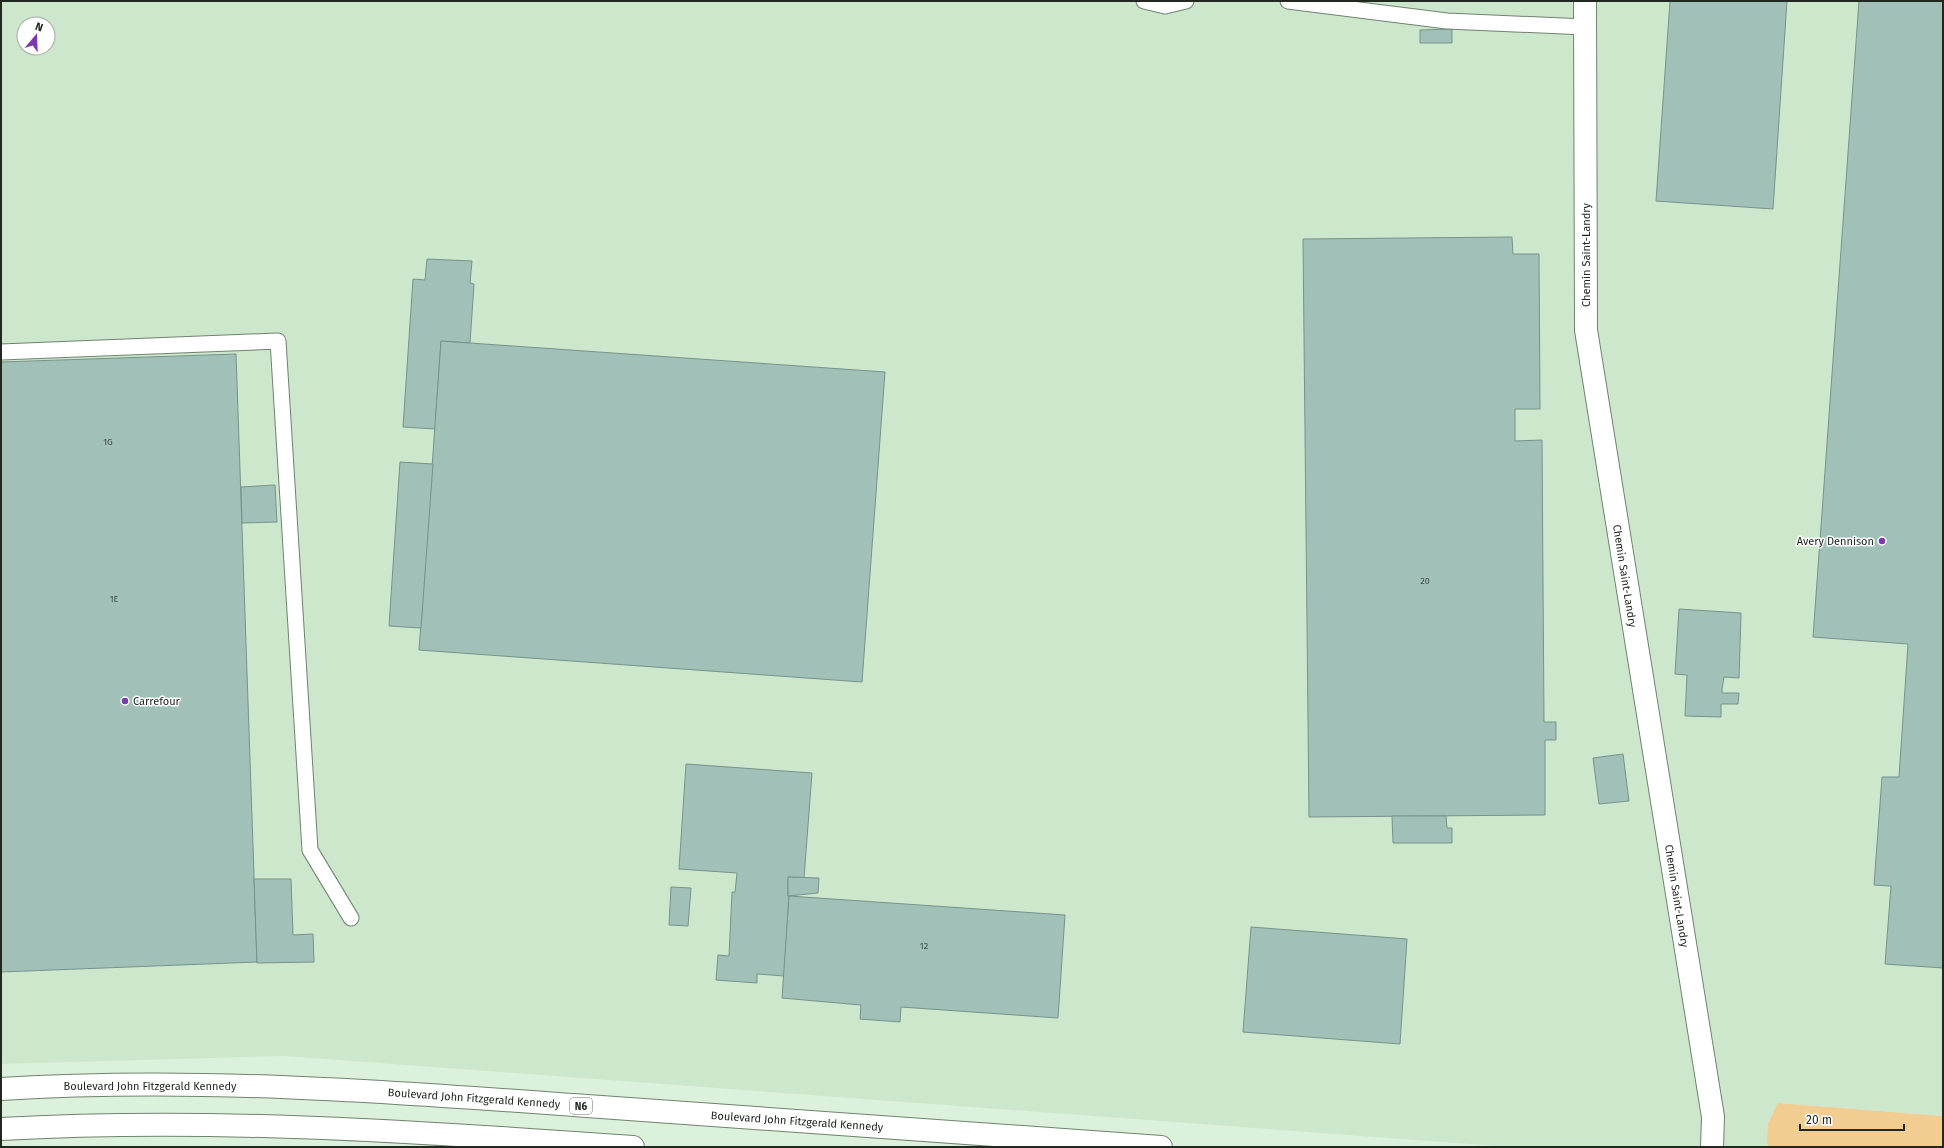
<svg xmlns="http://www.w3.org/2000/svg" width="1944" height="1148" font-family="'Fira Sans',sans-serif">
<rect width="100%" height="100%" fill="#dcf1dc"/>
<!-- built -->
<path fill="#cde7cc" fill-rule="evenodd" d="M1,1h1942v1115l-165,-13 -11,41 3,3h-260l-1225,-91 -284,8zM24,24h24v24h-24z"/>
<!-- green -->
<path fill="#f1cd92" d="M1778,1103l165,13v31h-173l-3,-3 1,-20z"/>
<!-- building -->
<g fill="#a1c0b8" stroke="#75938b">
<path d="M1670,1h117l-14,208 -117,-8z"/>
<path d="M1859,1h84v967l-58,-4 6,-78 -17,-1 8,-108h17l9,-133 -95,-7z"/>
<path d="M1452,29v14h-32v-13z"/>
<path d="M1512,237l1,17h26l1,155h-25v32l27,-1 2,282h12v18h-11v75l-236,2 -6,-578z"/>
<path d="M427,259l45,2 -2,22 4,1 -4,59 -29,-2 -6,88 -32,-2 10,-148 12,1z"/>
<path d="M441,341l444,31 -23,310 -443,-32z"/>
<path d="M236,354l21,608 -256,10v-610z"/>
<path d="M400,462l33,2 -12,164 -32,-2z"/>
<path d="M275,485l2,37 -35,1 -1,-36z"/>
<path d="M1679,609l62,4 -2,65 -15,-1 -2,12v4h17l-1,11h-17v13l-36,-1 2,-41 -12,-1z"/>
<path d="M1623,754l6,47 -30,3 -6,-46z"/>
<path d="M686,764l126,9 -8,105 -16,-1v19h1l-5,80 -27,-2v9l-41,-3 2,-25 11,1 3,-64h3l2,-19 -58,-4z"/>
<path d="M1392,816h54l1,12h5v15h-59z"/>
<path d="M788,877l31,1 -1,15 -30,3z"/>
<path d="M254,879h37l2,56 20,-1 1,28 -57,1z"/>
<path d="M671,887l20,1 -3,38 -19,-1z"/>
<path d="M789,896l276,19 -7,103 -157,-11 -1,15 -40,-3 1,-14 -79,-7z"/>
<path d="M1251,927l156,12 -7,105 -157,-12z"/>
</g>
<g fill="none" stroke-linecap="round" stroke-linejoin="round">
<!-- lane casing -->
<g stroke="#70826f" stroke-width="17">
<g id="lane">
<path d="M1144,1l21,5 21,-5"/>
<path d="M1288,1l159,20 139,6"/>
<path d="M1,352l277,-11 32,509 41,68"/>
</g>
</g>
<!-- street casing -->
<g stroke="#70826f" stroke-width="24">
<path id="street" d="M1585,1l1,329 127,787 -1,30"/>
</g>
<!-- primary casing -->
<g stroke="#70826f" stroke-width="24">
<g id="primary">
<path d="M1,1089c191,-12 381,2 572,16 196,14 392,28 588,42"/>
<path d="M1,1129c211,-12 422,3 632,18"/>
</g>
</g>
<!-- lane -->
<use href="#lane" stroke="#fff" stroke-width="15"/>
<!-- street -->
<use href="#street" stroke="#fff" stroke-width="22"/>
<!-- primary -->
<use href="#primary" stroke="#fff" stroke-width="22"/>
</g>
<!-- markers -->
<g fill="#7c39ad" stroke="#fff" stroke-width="1.5">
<circle cx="1882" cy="541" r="4"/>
<circle cx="125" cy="701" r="4"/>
</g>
<g text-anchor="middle" stroke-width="3" stroke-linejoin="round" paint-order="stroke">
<!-- number labels -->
<g font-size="9" fill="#404e46">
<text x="108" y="445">1G</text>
<text x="1425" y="584">20</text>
<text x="114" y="602">1E</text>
<text x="924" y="949">12</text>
</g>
<!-- shield labels -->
<rect fill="#fff" stroke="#636863" stroke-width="1" x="570" y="1098" width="22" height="16" rx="3"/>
<g font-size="10" font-weight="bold" fill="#202820">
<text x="581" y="1110">N6</text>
</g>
<!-- street labels -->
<g font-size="11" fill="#202820" stroke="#fff">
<text transform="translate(1586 255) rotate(-90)" y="4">Chemin Saint-Landry</text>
<text transform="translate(1625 576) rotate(81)" y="4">Chemin Saint-Landry</text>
<text transform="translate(1677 896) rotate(81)" y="4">Chemin Saint-Landry</text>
<text x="150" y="1090">Boulevard John Fitzgerald Kennedy</text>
<text transform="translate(474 1098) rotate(4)" y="4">Boulevard John Fitzgerald Kennedy</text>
<text transform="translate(797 1121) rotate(4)" y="4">Boulevard John Fitzgerald Kennedy</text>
</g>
<!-- poi labels -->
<g font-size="11" fill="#202820" stroke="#fff" text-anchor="end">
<text x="1874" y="545">Avery Dennison</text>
<text x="133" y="705" text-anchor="start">Carrefour</text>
</g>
</g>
<!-- border -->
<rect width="1944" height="1148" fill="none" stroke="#202820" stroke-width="4"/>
<!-- north arrow -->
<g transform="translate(36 36) rotate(19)"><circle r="19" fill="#ffffff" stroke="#a6a9a6"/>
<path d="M0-3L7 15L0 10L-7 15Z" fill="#7c39ad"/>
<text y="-6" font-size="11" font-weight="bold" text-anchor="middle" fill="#202820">N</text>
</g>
<!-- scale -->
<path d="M1800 1124v6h104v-6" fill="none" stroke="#202820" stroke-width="2"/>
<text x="1806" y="1124" font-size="12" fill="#202820" stroke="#ffffff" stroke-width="3" paint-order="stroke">20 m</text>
</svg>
